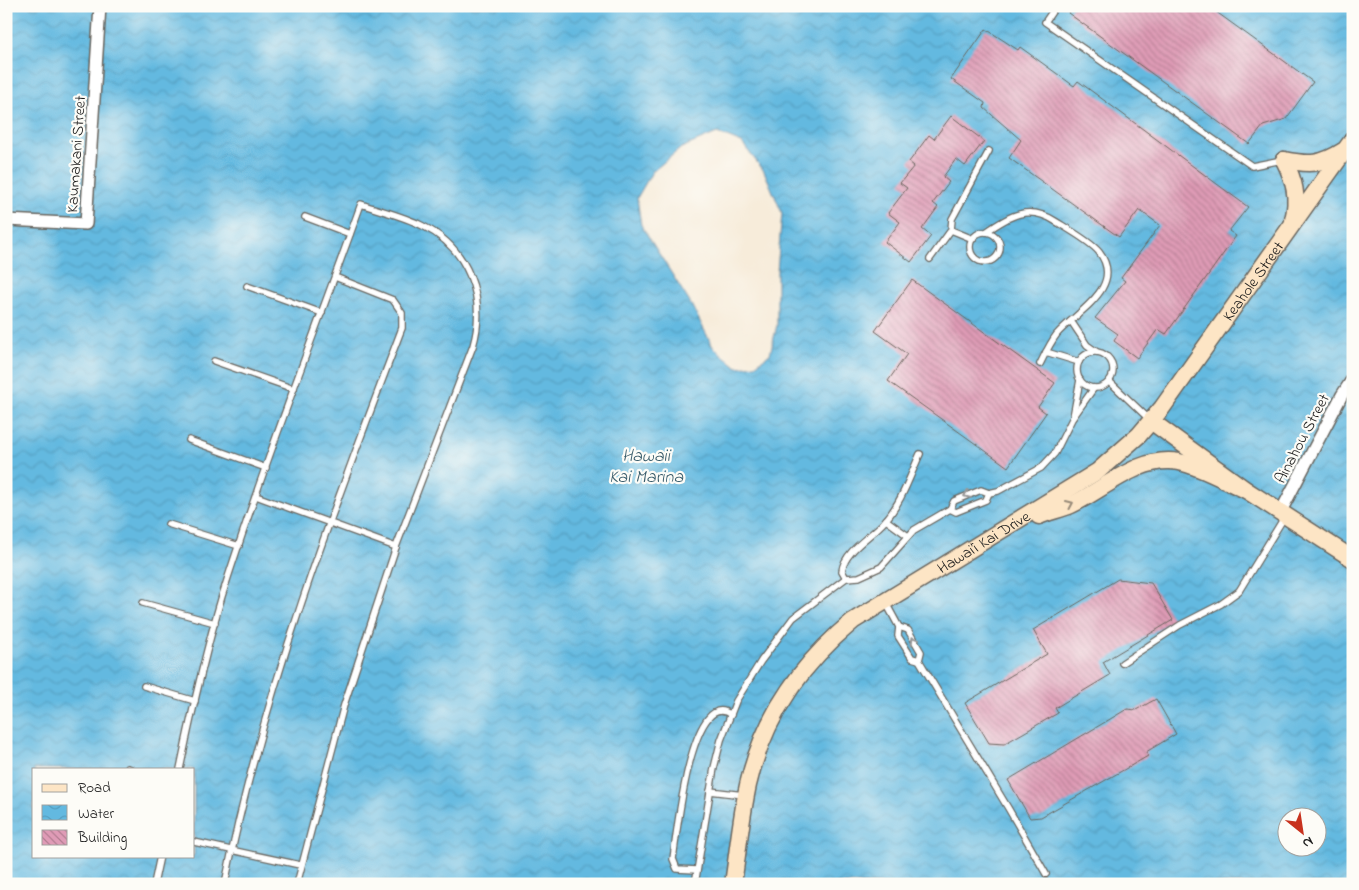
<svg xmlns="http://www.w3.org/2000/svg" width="1359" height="890" font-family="'Indie Flower',sans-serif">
<defs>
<pattern id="water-waves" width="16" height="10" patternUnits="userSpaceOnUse" patternTransform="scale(1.25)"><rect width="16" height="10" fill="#63b9e0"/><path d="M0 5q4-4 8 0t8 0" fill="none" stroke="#559ec0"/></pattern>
<pattern id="building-back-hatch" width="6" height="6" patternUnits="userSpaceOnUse" patternTransform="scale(1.25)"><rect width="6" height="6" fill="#df9bb6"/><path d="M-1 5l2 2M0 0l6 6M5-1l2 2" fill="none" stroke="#b47e93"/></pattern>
</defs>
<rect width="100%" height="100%" fill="#fdfcf7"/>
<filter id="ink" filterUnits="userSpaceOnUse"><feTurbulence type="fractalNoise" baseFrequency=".02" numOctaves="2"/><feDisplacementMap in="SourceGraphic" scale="10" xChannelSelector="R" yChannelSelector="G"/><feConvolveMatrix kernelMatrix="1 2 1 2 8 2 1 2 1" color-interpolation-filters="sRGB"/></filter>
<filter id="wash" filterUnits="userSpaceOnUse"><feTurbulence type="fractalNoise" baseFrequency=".0096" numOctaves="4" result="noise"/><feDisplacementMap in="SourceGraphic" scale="20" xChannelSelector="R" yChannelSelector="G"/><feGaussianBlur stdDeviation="1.12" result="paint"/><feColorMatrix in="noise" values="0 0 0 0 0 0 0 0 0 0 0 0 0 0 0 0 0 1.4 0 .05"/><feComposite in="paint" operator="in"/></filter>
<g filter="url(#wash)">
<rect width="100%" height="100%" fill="#f7ecda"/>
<!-- water -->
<path fill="url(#water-waves)" stroke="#406a7e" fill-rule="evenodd" d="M6,6h1347v878h-1347zM717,133l25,10 22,28 18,42 -5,58v54l-7,29 -15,11 -18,2 -24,-20 -21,-41 -51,-81 -4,-27 15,-26 29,-24zM34,769h160v87h-160zM1286,818h30v30h-30z"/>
<g id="blocks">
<!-- building -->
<g fill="url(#building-back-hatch)">
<path d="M1073,6h135l105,76 -27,37 -23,7 -14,18 -181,-131z"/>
<path d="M986,29l32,21 2,-3 54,39 4,-5 170,126 -19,24 7,5 -70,98 -8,-5 -21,29 -23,-17 4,-7 -23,-16 30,-37 -4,-3 39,-53 -21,-15 -20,27 -110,-79 12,-18 -37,-32 1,-5 -34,-24z"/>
<path d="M951,116l33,25 -19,25 -9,-7 -13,18 6,5 -16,21 5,4 -16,22 9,7 -20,26 -26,-20 15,-20 -12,-9 19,-25 -7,-5 14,-17 -5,-4 20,-27 5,4z"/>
<path d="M912,280l143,103 -17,24 8,6 -38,54 -120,-86 19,-27 -32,-23z"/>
<path d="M1118,579l33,4 22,37 -70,42 7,13 -55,33 3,5 -54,31 -15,-1 -24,-40 82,-49 -14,-24z"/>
<path d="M1156,699l20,35 -30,18 2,4 -107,61 -11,1 -22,-38 119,-71 9,1z"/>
</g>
</g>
</g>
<g filter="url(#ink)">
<use href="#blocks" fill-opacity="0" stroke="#69655e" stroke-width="1"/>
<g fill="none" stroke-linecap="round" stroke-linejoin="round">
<!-- lane casing -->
<g stroke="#69655e" stroke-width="8">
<g id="lane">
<path d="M1056,6l-11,16 207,144 30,-6"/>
<path d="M305,217l45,17"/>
<path d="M951,230l1,-11 37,-68"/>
<path d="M986,232c23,-16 42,-28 69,-11 13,8 35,20 44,31 27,35 -23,60 -42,82 -7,9 -12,20 -17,30"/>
<circle cx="985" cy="247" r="15"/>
<path d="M930,259l21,-29 22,9"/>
<path d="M247,286l75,27"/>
<path d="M1071,321l16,24 10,7"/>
<path d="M1046,352l33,10"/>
<circle cx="1095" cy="370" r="18"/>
<path d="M214,361l80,28"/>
<path d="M1109,381l41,39"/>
<path d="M1073,417l7,-37"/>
<path d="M189,440l77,28"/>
<path d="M256,496l140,51"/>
<path d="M950,509l6,3 30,-12 3,-7"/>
<path d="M886,520l22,16"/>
<path d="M168,524l71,22"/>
<path d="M846,578l-4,-7c2,-20 30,-35 42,-49 17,-18 26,-46 36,-68"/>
<path d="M143,603l72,20"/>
<path d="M886,603l13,24 -1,9 14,22 7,2 89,148 38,66"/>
<path d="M899,627l9,3 13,22 -2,8"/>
<path d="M1122,663l58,-38 41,-21 18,-13 46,-75"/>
<path d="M144,686l51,15"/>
<path d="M128,768l3,1"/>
<path d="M180,769c12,-58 25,-116 42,-173 42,-132 92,-261 139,-392 20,7 43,12 62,22 45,22 64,72 50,120l-77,201 -52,158 -47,179"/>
<path d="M710,791l34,4"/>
<path d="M194,842l106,23"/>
<path d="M697,870l-20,-1 -4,-10c3,-19 18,-175 58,-144"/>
<path d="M154,884l6,-28"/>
<path d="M225,884c38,-192 108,-375 177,-556v-15l-9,-13 -58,-23"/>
<path d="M695,884l19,-116 7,-28 15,-39 25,-40 32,-43 53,-40 13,-1 22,-10 33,-37 36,-21 4,-8 27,-11 8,3 9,-2 43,-23 14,-15 17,-34 22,-31"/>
</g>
</g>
<!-- street casing -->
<g stroke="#69655e" stroke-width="14">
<g id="street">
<path d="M6,220l80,4 14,-218"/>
<path d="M1280,513l62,-118 11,-17"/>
</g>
</g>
<!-- secondary casing -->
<g stroke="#69655e" stroke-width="19">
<g id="secondary">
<path d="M1284,160c10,20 15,37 9,60"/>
<path d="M1284,160c25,5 37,5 59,-9"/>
<path d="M1151,421l95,69 107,69"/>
<path d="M1039,516c10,-4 22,-7 32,-11 34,-16 68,-50 108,-43 23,5 46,19 67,28"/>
<path id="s1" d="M733,884c5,-33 8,-67 15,-99 15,-66 53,-121 105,-164l245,-150 41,-36 23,-27 191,-269"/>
</g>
</g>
<!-- lane -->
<use href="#lane" stroke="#fff" stroke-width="5.5"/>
<!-- street -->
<use href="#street" stroke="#fff" stroke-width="11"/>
<!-- secondary -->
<use href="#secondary" stroke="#fde5c5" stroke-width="16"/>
</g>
<!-- one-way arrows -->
<defs><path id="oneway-chevron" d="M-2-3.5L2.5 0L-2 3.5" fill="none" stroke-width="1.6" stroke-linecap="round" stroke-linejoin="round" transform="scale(1.25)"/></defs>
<g stroke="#999">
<use href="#oneway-chevron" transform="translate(967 495) rotate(157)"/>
<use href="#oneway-chevron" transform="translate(914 640) rotate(-121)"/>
</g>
<use stroke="#988b79" href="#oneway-chevron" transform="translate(1070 504) rotate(-24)"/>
</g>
<g text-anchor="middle" stroke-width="4.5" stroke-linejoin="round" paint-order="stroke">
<!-- street labels -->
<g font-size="16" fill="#1c1c1c" stroke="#fdfcf7">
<text transform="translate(75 154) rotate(-86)" y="6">Kaumakani Street</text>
<text dy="6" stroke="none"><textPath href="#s1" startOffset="832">Keahole Street</textPath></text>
<text transform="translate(1301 438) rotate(-62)" y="6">Ainahou Street</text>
<text dy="6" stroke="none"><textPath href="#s1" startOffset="451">Hawai’i Kai Drive</textPath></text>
</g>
<!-- water labels -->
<g font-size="18" font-style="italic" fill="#385b6a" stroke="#fdfcf7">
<text x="646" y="461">Hawaii<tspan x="646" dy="21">Kai Marina</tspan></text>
</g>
</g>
<!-- margin -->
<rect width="1359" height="890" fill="none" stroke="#fdfcf7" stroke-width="25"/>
<!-- legend -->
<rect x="32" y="768" width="162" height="90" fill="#fdfcf7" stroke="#a3a29f"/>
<rect x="42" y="784" width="25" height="8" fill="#fde5c5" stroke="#a3a29f"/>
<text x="78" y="792" font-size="15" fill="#1c1c1c">Road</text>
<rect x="42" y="805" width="25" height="15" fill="url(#water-waves)" stroke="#a3a29f"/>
<text x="78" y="818" font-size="15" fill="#1c1c1c">Water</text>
<rect x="42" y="830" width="25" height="15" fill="url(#building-back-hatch)" stroke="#a3a29f"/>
<text x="78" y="842" font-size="15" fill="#1c1c1c">Building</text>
<!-- north arrow -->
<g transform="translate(1302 832) rotate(150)"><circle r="24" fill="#fdfcf7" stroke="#a3a29f"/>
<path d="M0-4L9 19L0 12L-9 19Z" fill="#c8321e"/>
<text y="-8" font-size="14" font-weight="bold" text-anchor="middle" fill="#1c1c1c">N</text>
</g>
</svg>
